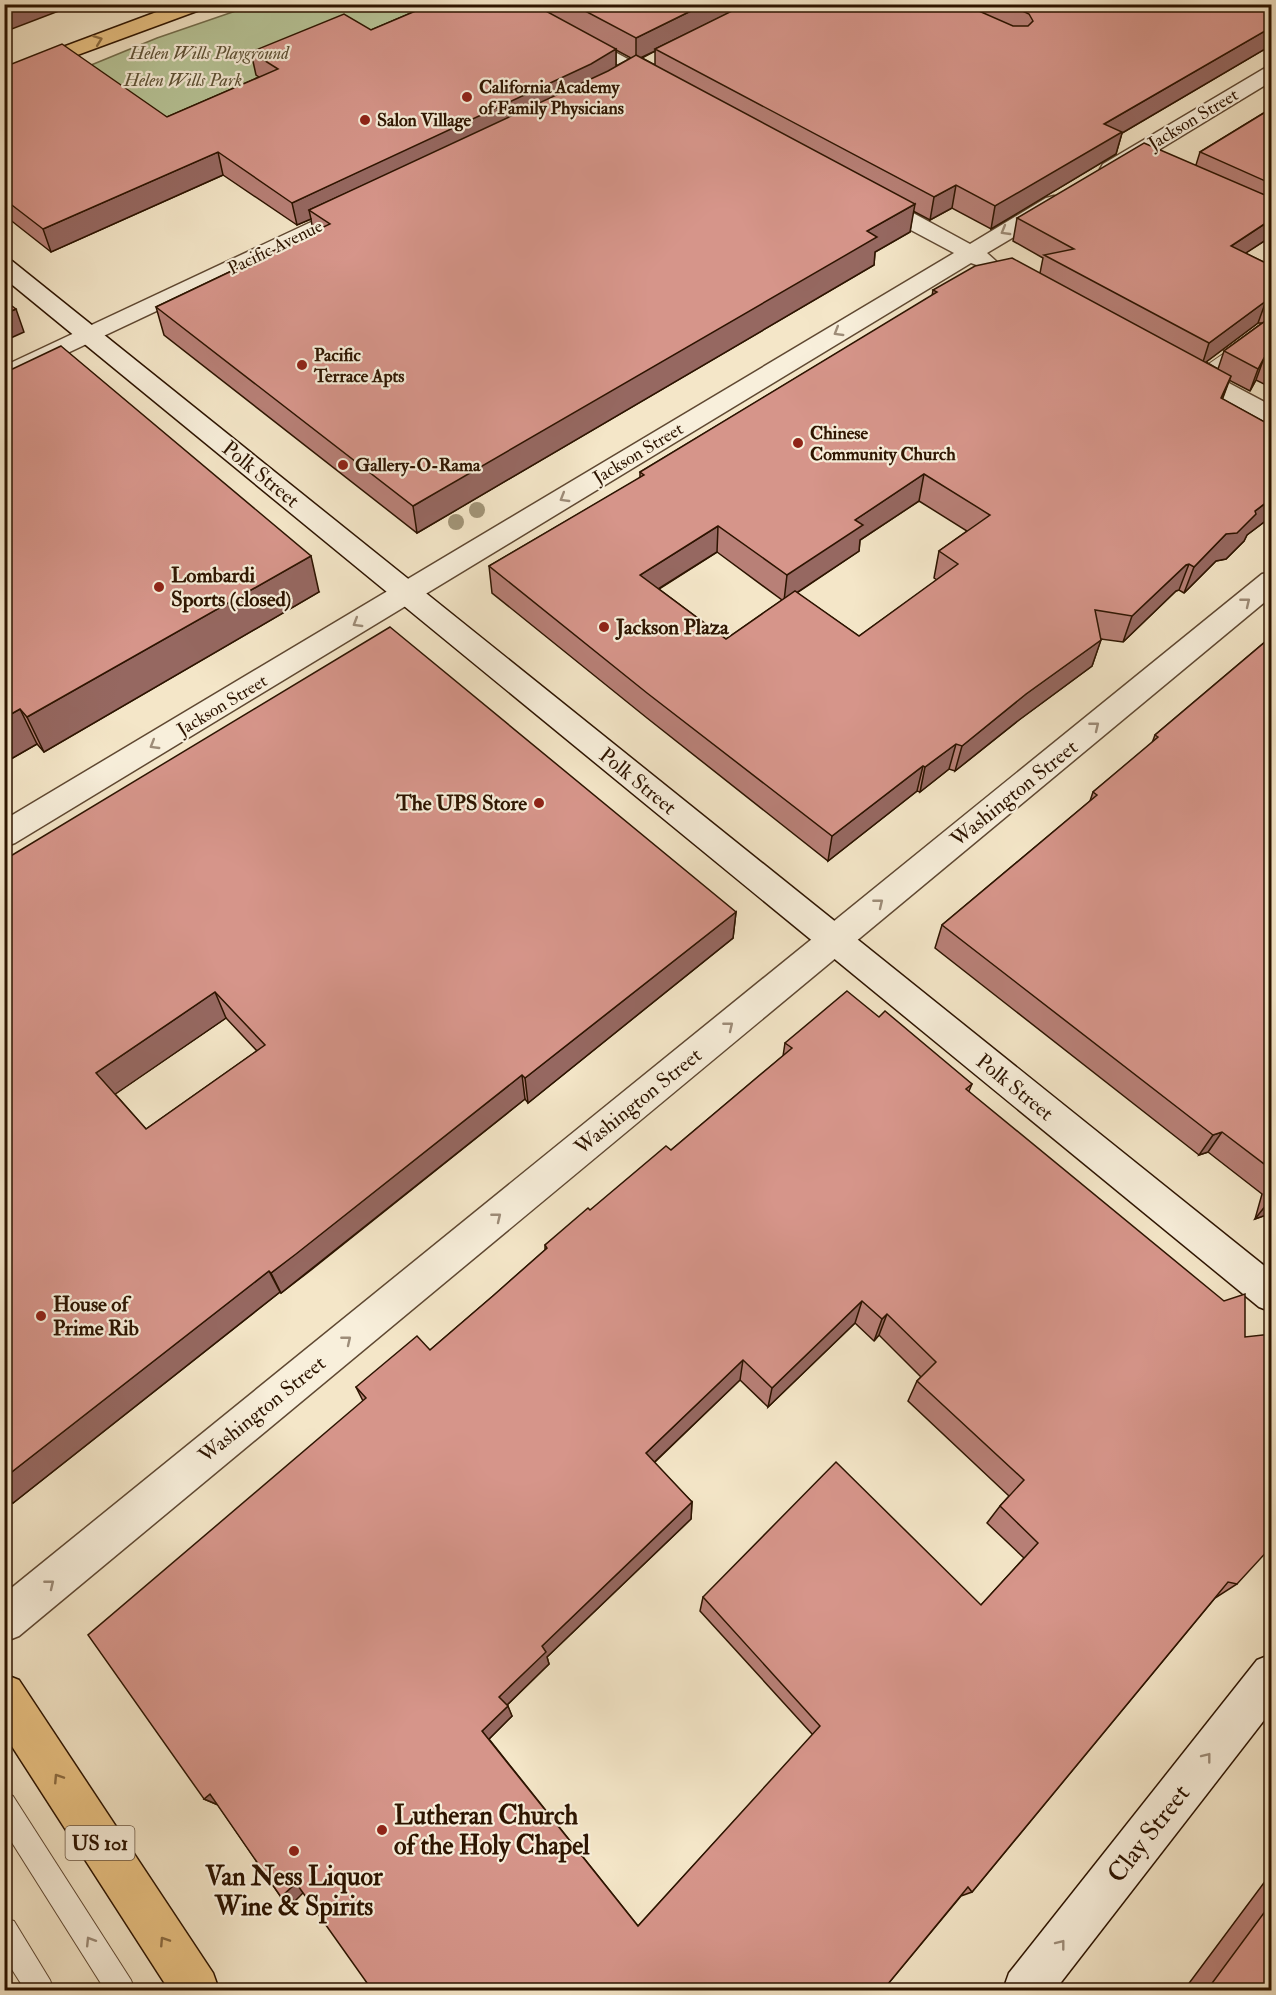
<svg xmlns="http://www.w3.org/2000/svg" width="1276" height="1995" font-family="'IM FELL Double Pica',serif">
<rect width="100%" height="100%" fill="#f4e6c8"/>
<filter id="stains"><feTurbulence type="fractalNoise" baseFrequency=".00333" numOctaves="4"/><feColorMatrix values="0 0 0 0 .2 0 0 0 0 .09 0 0 0 0 .02 0 0 0 .5 -.17"/></filter>
<radialGradient id="worn" r=".72"><stop offset=".6" stop-color="#630" stop-opacity="0"/><stop offset="1" stop-color="#630" stop-opacity=".3"/></radialGradient>
<!-- green -->
<path fill="#b8c699" stroke="#726d4c" stroke-width="1.5" d="M450,4l-273,132 -98,-66 78,-32 96,-33z"/>
<g fill="none" stroke-linecap="round" stroke-linejoin="round">
<!-- lane casing -->
<g stroke="#5f4832" stroke-width="2">
<g id="lane">
<path d="M1242,341l5,1 2,3 -2,3 -43,32h-10l-2,-3 2,-3z"/>
<path d="M4,1792l9,4 118,184 4,10h-30l-101,-160z"/>
<path d="M4,1918l10,3 36,59 4,10h-29l-21,-33z"/>
</g>
</g>
<!-- street casing -->
<g stroke="#5f4832" stroke-width="3">
<g id="street">
<path d="M503,4h24l141,77 3,4 -3,4h-14l-149,-81z"/>
<path d="M1272,66v15l-153,93 -8,1 -8,-1 -3,-5 3,-5 162,-96z"/>
<path d="M872,193l8,2 90,49 76,-46 8,-2 8,2 3,5 -3,5 -75,45 9,8 -3,5 -8,2 -14,-5 -956,580 -11,4v-27l950,-567 -90,-48 -3,-5 3,-5z"/>
<path d="M354,202l8,2 3,5 -3,5 -358,169v-17z"/>
<path d="M1186,363l9,2 77,41v19l-9,-2 -86,-48 -3,-5 3,-5z"/>
<path d="M1272,572v24l-1253,1040 -15,6v-48l1258,-1020z"/>
</g>
</g>
<!-- secondary casing -->
<g stroke="#2d1400" stroke-width="3">
<g id="secondary">
<path d="M4,259l8,2 1260,1011v40l-13,-5 -1255,-1029z"/>
<path d="M1272,1654v56l-217,280h-52l6,-17 248,-313z"/>
</g>
</g>
<!-- primary casing -->
<g stroke="#2d1400" stroke-width="3">
<path id="primary" d="M178,4h29l-2,4 -201,74v-13z"/>
</g>
<!-- highway casing -->
<g stroke="#2d1400" stroke-width="3">
<path id="highway" d="M4,1674l15,6 194,293 6,17h-50l-165,-256z"/>
</g>
<!-- lane -->
<use href="#lane" fill="#f8efdb" fill-rule="evenodd"/>
<!-- street -->
<use href="#street" fill="#f8efdb" fill-rule="evenodd"/>
<!-- secondary -->
<use href="#secondary" fill="#f8efdb" fill-rule="evenodd"/>
<!-- primary -->
<use href="#primary" fill="#eac384" fill-rule="evenodd"/>
<!-- highway -->
<use href="#highway" fill="#eac384" fill-rule="evenodd"/>
</g>
<!-- trees -->
<g fill="#a29578">
<circle cx="477" cy="510" r="8"/>
<circle cx="456" cy="522" r="8"/>
</g>
<!-- wall -->
<g fill="#b88077" stroke="#2d1400" stroke-width="1.5" fill-rule="evenodd">
<path d="M432,4h840v41l-150,88 -6,21 -125,75 -39,-21 -22,12 -17,-9 -3,21 -35,20 -1,13 -457,268 -253,-198 -8,-28 157,-75 -2,-13 -14,6 -74,-50 -172,77 -47,-37v-148l163,50 92,-40 -3,-2 -5,-23 120,-22zM616,50l15,8 -15,8zM655,51v14l-13,-7z"/>
<path d="M1272,108v128l-27,17 27,13v122l-16,-8 -6,11 -21,-11 -7,19 50,27v90l-25,19 -3,6 -18,18 -10,2 -32,32 -5,-3 -3,1 -53,51 -22,-3 -9,27 -73,54 -64,51 -6,-2 -29,23 -3,-1 -89,70 -181,-143 -155,-125 -3,-27 151,-88v-6l292,-176 1,-6 107,-17 3,-15 -30,-17 4,-23 179,-53 4,-13zM1258,323h4l-38,28 -6,18 -12,-7zM919,501l48,30 -28,20 -5,27 3,2 -78,56 -62,-43 62,-42 1,-11zM717,552l65,48 -56,39 -67,-50z"/>
<path d="M4,373l315,219 -275,160 -7,-8 -33,19z"/>
<path d="M1272,636v577l-17,6 7,-25 -54,-42 -9,3 -264,-207 7,-23 148,-124 3,-9 59,-49 3,-8z"/>
<path d="M4,860l732,52 -3,26 -205,165 -3,-4 -219,175 -25,19 -1,-1 -267,211 -5,-619 -4,-5zM226,1018l31,33 -111,78 -31,-35z"/>
<path d="M879,1017l93,67 -3,7 268,493 -22,14 -243,294 -11,4 -78,94 -580,-98 -8,9 -14,-4 -63,-92 -14,-6 159,-398 -7,-14 74,-37 64,-55 51,-45v-5l126,-95 112,-94 2,-13zM855,1323l19,18 5,-6 42,42 -4,4 -9,20 101,95 -9,10 -13,17 37,35 -43,47 -278,-8 -3,14 113,124 -175,191 -149,-187 23,-23 -5,-11 42,-41 -2,-7 144,-138 1,-17 -38,-39 86,-83 28,27z"/>
<path d="M1272,1872v118h-88z"/>
</g>
<!-- shaded-wall -->
<g fill="#966861" stroke="#2d1400" stroke-width="1.5">
<path d="M27,4h50l-73,28v-19z"/>
<path d="M705,4h43l-93,45v2l-19,9v-22z"/>
<path d="M1272,27v18l-150,88 -6,21 -125,75 4,-23 109,-82z"/>
<path d="M616,49v22l-307,139 2,9 -14,6 -5,-22z"/>
<path d="M218,152l5,23 -172,77 -8,-23z"/>
<path d="M956,185l-4,23 -22,12 4,-23z"/>
<path d="M915,204l-5,28 -35,20 -1,13 -457,268 -4,-27 454,-275z"/>
<path d="M1272,219v17l-49,32 8,-22z"/>
<path d="M1266,301l-8,22 -56,42 7,-22z"/>
<path d="M16,309l8,23 -20,9v-27z"/>
<path d="M1264,358l-8,22 -6,11 8,-22z"/>
<path d="M1231,376l-10,27v-5z"/>
<path d="M924,474l-5,27 -59,39 -1,11 -75,50 3,-26 68,-55z"/>
<path d="M1272,498v18l-25,19 -3,6 -18,18 -10,2 -32,32 10,-26 32,-33z"/>
<path d="M718,526l-1,26 -78,49 1,-26z"/>
<path d="M311,556l8,36 -275,160 -17,-35z"/>
<path d="M1189,564l-10,26 -3,1 -53,51 9,-26 54,-51z"/>
<path d="M1101,640l-9,26 -73,54 -64,51 7,-25 64,-52z"/>
<path d="M20,709l17,35 -33,19v-45z"/>
<path d="M956,744l-7,25 -29,23 5,-25z"/>
<path d="M923,766l-6,25 -89,70 4,-25z"/>
<path d="M736,912l-3,26 -205,165 -3,-25z"/>
<path d="M215,992l11,26 -115,79 -15,-24z"/>
<path d="M522,1075l3,24 -244,194 -10,-20z"/>
<path d="M1222,1132l-14,20 -9,3 14,-20z"/>
<path d="M1272,1199v14l-17,6 15,-19z"/>
<path d="M269,1271l11,21 -267,211 -9,-7v-18z"/>
<path d="M862,1301l-7,22 -87,84 4,-19z"/>
<path d="M887,1314l-8,21 -5,6 8,-22z"/>
<path d="M743,1360l-3,20 -95,91 1,-18z"/>
<path d="M692,1502l-1,17 -144,138 2,7 -45,44 -5,-11 43,-51z"/>
<path d="M508,1706l4,10 -24,24 -6,-9z"/>
<path d="M210,1794l11,12 -17,-7z"/>
<path d="M296,1883l14,3 -15,15 -14,-4z"/>
</g>
<!-- building -->
<g fill="#d6958a" stroke="#2d1400" stroke-width="1.5" fill-rule="evenodd">
<path d="M4,4h23l-23,9z"/>
<path d="M432,4h101l83,45 -25,15 -299,139 -74,-51 -175,77 -39,-30v-132l58,-23 105,73 111,-48 -27,-17 93,-38 27,16z"/>
<path d="M572,4h133l-69,34z"/>
<path d="M746,4h217l50,22h15l5,-5 -4,-7 -21,-10h264v23l-168,97 18,8 -127,74 -39,-21 -22,12 -279,-148z"/>
<path d="M636,55l279,149 -48,27 10,6 -464,269 -257,-199 174,-83 -21,-14 299,-139z"/>
<path d="M1272,108v76l-72,-32z"/>
<path d="M1144,143l128,55v21l-41,27 41,20v35h-6l-57,42 -165,-88 30,-6 -57,-31z"/>
<path d="M1012,258l219,118 -10,22 51,28v72l-17,13 1,3 -19,19 -11,1 -32,33 -5,-3 -3,1 -54,51 -37,-6 6,30 -75,54 -64,52 -6,-2 -31,23 -2,-1 -91,70 -185,-143 -158,-127 155,-91 -4,-3 297,-180 -4,-2 42,-24zM924,474l66,41 -51,36 19,13 -99,72 -64,-45 -69,48 -86,-64 78,-49 69,49 76,-50 -8,-5z"/>
<path d="M4,300l12,9 -12,5z"/>
<path d="M1272,316v45l-8,-3 -6,11 -34,-18z"/>
<path d="M61,346l250,210 -284,161 -7,-8 -16,9v-345z"/>
<path d="M390,627l346,285 -211,166 -3,-3 -226,179 -25,19 -2,-2 -265,207v-592l7,-4 -7,-8v-14zM215,992l50,53 -119,84 -50,-56z"/>
<path d="M1272,636v221l-3,2 3,2v309l-50,-38 -9,3 -271,-210 155,-130 -4,-3 65,-55 -3,-2z"/>
<path d="M847,991l32,26 6,-6 87,73 -6,5 258,212 21,-7v43l27,-3v212l-35,38 -9,-2 -256,310 -4,-5 -85,103h-511l-76,-107 -15,14 -71,-103 -6,5 -116,-164 278,-237 -10,-11 61,-51 13,14 64,-55 53,-47 -2,-3 43,-37 2,2 76,-64 5,4 121,-102 -7,-5zM862,1301l20,18 5,-5 49,48 -19,19 107,99 -24,26 38,37 -57,62 -145,-143 -133,135 117,129 -182,200 -156,-195 26,-25 -9,-9 47,-45 -4,-6 150,-144 -46,-49 97,-93 29,28z"/>
<path d="M1272,1902v88h-65z"/>
</g>
<!-- one-way arrows -->
<defs><path id="oneway-chevron" d="M-2-3.5L2.5 0L-2 3.5" fill="none" stroke-width="1.6" stroke-linecap="round" stroke-linejoin="round" transform="scale(1.5)"/></defs>
<g stroke="#8c6c42">
<use href="#oneway-chevron" transform="translate(98 40) rotate(-21)"/>
<use href="#oneway-chevron" transform="translate(58 1778) rotate(-123)"/>
<use href="#oneway-chevron" transform="translate(164 1941) rotate(-123)"/>
</g>
<g stroke="#9d8c78">
<use href="#oneway-chevron" transform="translate(1005 231) rotate(150)"/>
<use href="#oneway-chevron" transform="translate(838 332) rotate(149)"/>
<use href="#oneway-chevron" transform="translate(564 498) rotate(149)"/>
<use href="#oneway-chevron" transform="translate(1246 602) rotate(-39)"/>
<use href="#oneway-chevron" transform="translate(357 623) rotate(149)"/>
<use href="#oneway-chevron" transform="translate(1095 726) rotate(-39)"/>
<use href="#oneway-chevron" transform="translate(154 745) rotate(149)"/>
<use href="#oneway-chevron" transform="translate(879 903) rotate(-39)"/>
<use href="#oneway-chevron" transform="translate(729 1026) rotate(-39)"/>
<use href="#oneway-chevron" transform="translate(497 1217) rotate(-39)"/>
<use href="#oneway-chevron" transform="translate(347 1340) rotate(-39)"/>
<use href="#oneway-chevron" transform="translate(50 1584) rotate(-39)"/>
<use href="#oneway-chevron" transform="translate(1207 1757) rotate(-52)"/>
<use href="#oneway-chevron" transform="translate(90 1941) rotate(-122)"/>
<use href="#oneway-chevron" transform="translate(1061 1944) rotate(-52)"/>
</g>
<!-- markers -->
<g fill="#8f2418" stroke="#f8efdb" stroke-width="2">
<circle cx="467" cy="97" r="6"/>
<circle cx="365" cy="120" r="6"/>
<circle cx="302" cy="365" r="6"/>
<circle cx="798" cy="443" r="6"/>
<circle cx="343" cy="465" r="6"/>
<circle cx="159" cy="587" r="6"/>
<circle cx="604" cy="627" r="6"/>
<circle cx="539" cy="803" r="6"/>
<circle cx="41" cy="1316" r="6"/>
<circle cx="382" cy="1830" r="6"/>
<circle cx="294" cy="1851" r="6"/>
</g>
<g text-anchor="middle" stroke-width="4.5" stroke-linejoin="round" paint-order="stroke">
<!-- far-park labels -->
<g font-size="18" font-style="italic" fill="#5e5236" stroke="#f8efdb">
<text x="209" y="59">Helen Wills Playground</text>
<text x="183" y="86">Helen Wills Park</text>
</g>
<!-- far-poi labels -->
<g font-size="18" font-weight="bold" fill="#2d1400" stroke="#f8efdb" text-anchor="start">
<text x="479" y="93">California Academy<tspan x="479" dy="21">of Family Physicians</tspan></text>
<text x="377" y="126">Salon Village</text>
<text x="314" y="361">Pacific<tspan x="314" dy="21">Terrace Apts</tspan></text>
<text x="810" y="439">Chinese<tspan x="810" dy="21">Community Church</tspan></text>
<text x="355" y="471">Gallery-O-Rama</text>
</g>
<!-- far-street labels -->
<g font-size="18" fill="#2d1400" stroke="#f8efdb">
<text transform="translate(1193 119) rotate(-31)" y="6">Jackson Street</text>
<text transform="translate(275 247) rotate(-26)" y="6">Pacific Avenue</text>
<text transform="translate(638 453) rotate(-31)" y="6">Jackson Street</text>
<text transform="translate(222 705) rotate(-31)" y="6">Jackson Street</text>
</g>
<!-- shield labels -->
<rect fill="#f8efdb" stroke="#6a5642" stroke-width="1.5" x="65.5" y="1826" width="69" height="34" rx="4.5"/>
<g font-size="20" font-weight="bold" fill="#2d1400">
<text x="100" y="1850">US 101</text>
</g>
<!-- street labels -->
<g font-size="21" fill="#2d1400" stroke="#f8efdb">
<text transform="translate(261 474) rotate(39)" y="7">Polk Street</text>
<text transform="translate(638 781) rotate(39)" y="7">Polk Street</text>
<text transform="translate(1014 793) rotate(-39)" y="7">Washington Street</text>
<text transform="translate(1015 1087) rotate(39)" y="7">Polk Street</text>
<text transform="translate(638 1101) rotate(-39)" y="7">Washington Street</text>
<text transform="translate(262 1409) rotate(-39)" y="7">Washington Street</text>
</g>
<!-- poi labels -->
<g font-size="21" font-weight="bold" fill="#2d1400" stroke="#f8efdb" text-anchor="start">
<text x="171" y="582">Lombardi<tspan x="171" dy="24">Sports (closed)</tspan></text>
<text x="616" y="634">Jackson Plaza</text>
<text x="527" y="810" text-anchor="end">The UPS Store</text>
<text x="53" y="1311">House of<tspan x="53" dy="24">Prime Rib</tspan></text>
</g>
<!-- near-poi labels -->
<g font-size="26" font-weight="bold" fill="#2d1400" stroke="#f8efdb" text-anchor="start">
<text x="394" y="1824">Lutheran Church<tspan x="394" dy="30">of the Holy Chapel</tspan></text>
<text x="294" y="1885" text-anchor="middle">Van Ness Liquor<tspan x="294" dy="30">Wine &amp; Spirits</tspan></text>
</g>
<!-- near-street labels -->
<g font-size="26" fill="#2d1400" stroke="#f8efdb">
<text transform="translate(1148 1833) rotate(-52)" y="9">Clay Street</text>
</g>
</g>
<!-- margin -->
<rect width="1276" height="1995" fill="none" stroke="#f4e6c8" stroke-width="24"/>
<rect x="6" y="6" width="1264" height="1983" fill="none" stroke="#2d1400" stroke-width="3"/>
<rect x="12" y="12" width="1252" height="1971" fill="none" stroke="#2d1400" stroke-width="1.5"/>
<rect width="100%" height="100%" filter="url(#stains)"/>
<rect width="100%" height="100%" fill="url(#worn)"/>
</svg>
